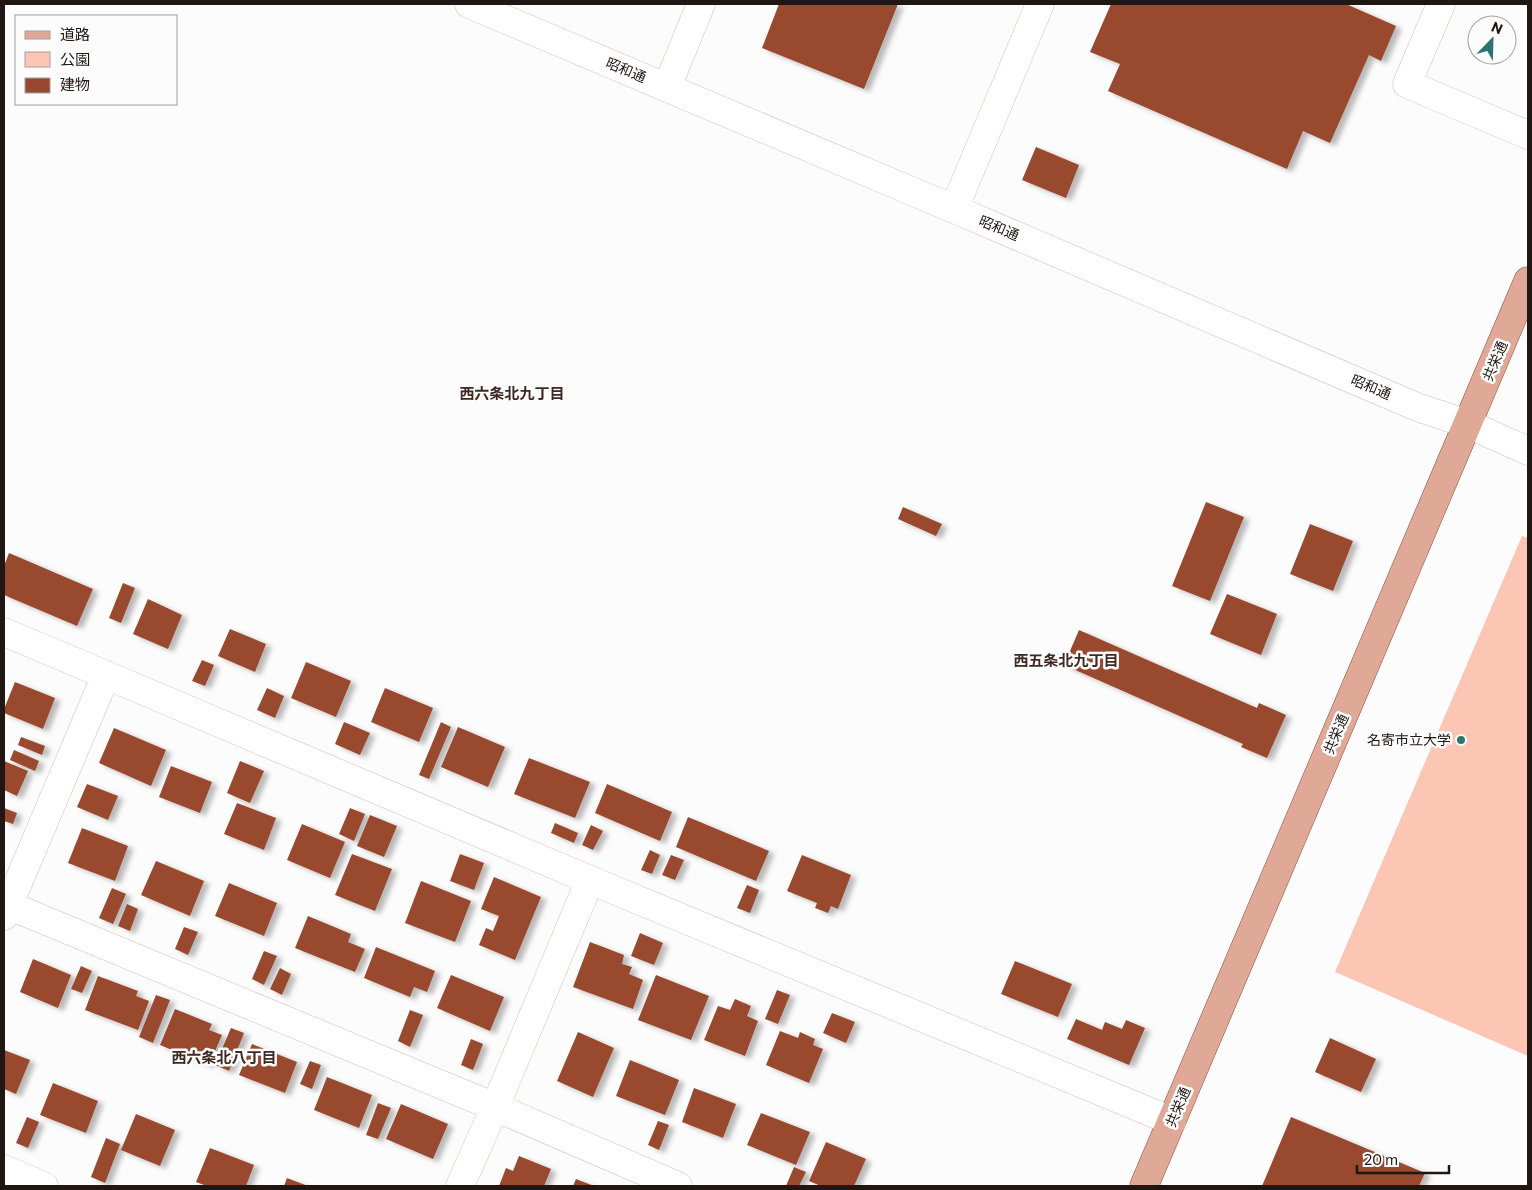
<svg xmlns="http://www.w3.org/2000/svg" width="1532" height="1190" font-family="Commissioner,'Noto Sans JP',sans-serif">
<defs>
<filter id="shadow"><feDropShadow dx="5.5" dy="3" stdDeviation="2.5" flood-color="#0004"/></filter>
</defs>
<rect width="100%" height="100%" fill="#fcfcfc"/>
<!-- green -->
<path fill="#fcc5b4" d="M1522,536l6,2v518l-193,-84z"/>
<!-- building -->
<g fill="#99482f" filter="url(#shadow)">
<path d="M779,4h119l-34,85 -102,-41z"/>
<path d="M1111,4h235l50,22 -15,35 -12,-6 -39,88 -27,-12 -16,38 -179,-78 12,-27 -30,-12z"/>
<path d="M1036,147l43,18 -13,33 -44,-18z"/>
<path d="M1206,502l38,15 -34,84 -38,-15z"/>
<path d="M903,507l39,17 -6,12 -38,-17z"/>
<path d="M1310,524l43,17 -20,50 -43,-17z"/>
<path d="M9,553l84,36 -16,37 -73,-31v-29z"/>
<path d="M123,583l12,5 -14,35 -12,-5z"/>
<path d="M1227,594l50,20 -16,41 -51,-21z"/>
<path d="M148,599l34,16 -14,34 -35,-15z"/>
<path d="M230,629l36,15 -11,28 -37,-16z"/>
<path d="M1079,630l178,78 2,-5 27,12 -19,43 -26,-11 2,-3 -179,-79z"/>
<path d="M202,660l12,5 -9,21 -13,-5z"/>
<path d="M306,662l45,19 -15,36 -45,-19z"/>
<path d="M15,682l40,16 -12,31 -39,-16v-4z"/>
<path d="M267,688l17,8 -9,22 -18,-8z"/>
<path d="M385,688l48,20 -14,34 -48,-20z"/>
<path d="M344,722l26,11 -10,22 -25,-11z"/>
<path d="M441,722l10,5 -22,52 -10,-4z"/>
<path d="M458,727l47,20 -17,40 -47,-20z"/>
<path d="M114,728l52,22 -15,36 -52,-23z"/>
<path d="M21,737l24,9 -3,9 -24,-10z"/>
<path d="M14,750l25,11 -4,10 -25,-11z"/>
<path d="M529,758l61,24 -15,36 -61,-24z"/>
<path d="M4,761l24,10 -11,25 -13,-6z"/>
<path d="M240,761l24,10 -14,32 -23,-10z"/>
<path d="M171,766l41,16 -12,31 -41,-16z"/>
<path d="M87,784l31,12 -10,24 -31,-13z"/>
<path d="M607,784l65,28 -12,29 -65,-28z"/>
<path d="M237,803l39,15 -12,32 -40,-16z"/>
<path d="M4,808l13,5 -4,11 -9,-3z"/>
<path d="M350,808l15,6 -11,27 -15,-7z"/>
<path d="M370,815l27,11 -13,31 -27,-11z"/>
<path d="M688,817l81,34 -13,30 -80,-34z"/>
<path d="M555,823l23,10 -4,10 -23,-10z"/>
<path d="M302,824l43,18 -15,36 -43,-18z"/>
<path d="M591,825l12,6 -10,19 -11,-5z"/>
<path d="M82,828l46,18 -13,35 -47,-18z"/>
<path d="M650,850l10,5 -8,19 -11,-4z"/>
<path d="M352,854l40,15 -17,42 -40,-16z"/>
<path d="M460,854l24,9 -10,27 -24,-9z"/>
<path d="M671,855l13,5 -9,20 -13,-5z"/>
<path d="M802,855l49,20 -13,34 -7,-3 -3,7 -13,-5 2,-5 -30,-12z"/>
<path d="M156,861l48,20 -14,35 -49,-21z"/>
<path d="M494,877l47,20 -26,63 -36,-15 7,-17 7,3 6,-15 -18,-7z"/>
<path d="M421,881l50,20 -16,41 -50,-19z"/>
<path d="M229,883l48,20 -13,33 -49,-20z"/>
<path d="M747,885l12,5 -9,23 -13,-5z"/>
<path d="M112,888l14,6 -13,30 -14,-6z"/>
<path d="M127,904l11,5 -8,22 -12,-5z"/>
<path d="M308,916l43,18 -3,8 17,7 -10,23 -60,-24z"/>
<path d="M184,927l14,5 -10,23 -13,-6z"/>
<path d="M640,933l23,10 -9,22 -23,-9z"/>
<path d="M590,942l34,13 -2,9 10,3 -3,7 14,6 -10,29 -60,-22z"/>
<path d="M376,947l59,24 -8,21 -13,-5 -4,10 -46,-19z"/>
<path d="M264,951l13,5 -13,29 -12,-6z"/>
<path d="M33,959l38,16 -13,33 -38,-16z"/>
<path d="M1015,961l57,23 -14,33 -57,-23z"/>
<path d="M81,966l11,5 -10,22 -11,-4z"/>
<path d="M280,968l11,6 -9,21 -12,-6z"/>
<path d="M451,975l53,22 -14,34 -53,-23z"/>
<path d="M656,975l53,21 -18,44 -53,-20z"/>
<path d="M98,976l40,15 -2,5 13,5 -11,29 -53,-20z"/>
<path d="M777,990l13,5 -12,29 -13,-5z"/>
<path d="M156,995l14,5 -17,43 -14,-6z"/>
<path d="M735,999l16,7 -4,10 11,5 -13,35 -41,-16 14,-34 12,4z"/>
<path d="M175,1009l37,15 -3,6 13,5 -13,30 -49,-20z"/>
<path d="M410,1010l13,5 -13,32 -12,-6z"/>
<path d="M832,1013l23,9 -9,21 -23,-10z"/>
<path d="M1076,1019l26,11 3,-8 17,7 4,-9 19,8 -16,37 -62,-26z"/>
<path d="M231,1028l13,5 -15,38 -14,-6z"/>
<path d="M780,1031l18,7 2,-6 15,7 -2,6 10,4 -14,34 -43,-18z"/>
<path d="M578,1032l36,16 -21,49 -36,-16z"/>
<path d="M1330,1038l46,21 -15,33 -46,-20z"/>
<path d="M471,1039l12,5 -10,26 -12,-5z"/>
<path d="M252,1044l45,18 -12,31 -46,-18z"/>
<path d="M4,1050l26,10 -14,34 -12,-5z"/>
<path d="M630,1060l49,20 -14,35 -49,-19z"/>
<path d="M310,1061l11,4 -9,24 -12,-5z"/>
<path d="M327,1077l45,18 -13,33 -45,-18z"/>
<path d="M53,1083l45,18 -12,32 -46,-18z"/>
<path d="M694,1088l42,16 -13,34 -41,-16z"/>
<path d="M378,1103l13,5 -13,31 -12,-4z"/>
<path d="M401,1104l47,20 -15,35 -47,-20z"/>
<path d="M761,1113l49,19 -14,33 -49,-20z"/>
<path d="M136,1114l39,16 -15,36 -39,-16z"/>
<path d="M27,1117l12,5 -11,26 -12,-5z"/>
<path d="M1291,1117l134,56 -6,13h-157z"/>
<path d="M658,1121l11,4 -10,25 -11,-5z"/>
<path d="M106,1138l14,6 -15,39 -14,-6z"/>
<path d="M826,1142l40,17 -12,27h-33l-12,-5z"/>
<path d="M210,1148l44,17 -8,21h-39l-11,-4z"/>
<path d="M519,1156l32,13 -7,17h-45l7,-18 7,3z"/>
<path d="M794,1167l12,5 -7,14h-13z"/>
<path d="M287,1178l21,8h-24z"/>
<path d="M576,1179l18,7h-21z"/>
</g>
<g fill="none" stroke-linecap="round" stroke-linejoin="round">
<!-- minor casing -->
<g stroke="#dbbdb4" stroke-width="29">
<g id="minor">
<path d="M469,4l485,205 463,198 51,17 60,27"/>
<path d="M1441,4l-34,80 121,51"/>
<path d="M667,87l34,-83"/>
<path d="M954,209l86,-205"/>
<path d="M4,632l102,43 -102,241"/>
<path d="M106,675l484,205 582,241"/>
<path d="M8,905l487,202 183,79"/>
<path d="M4,1169l40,17"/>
<path d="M460,1186l35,-79 95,-227"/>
</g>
</g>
<!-- major casing -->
<g stroke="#8e4f3b" stroke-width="29">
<path id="major" d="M1144,1186l384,-905"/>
</g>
<!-- minor -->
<use href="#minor" stroke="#fff" stroke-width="28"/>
<!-- major -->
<use href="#major" stroke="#dfa897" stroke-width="28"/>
</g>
<!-- markers -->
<circle fill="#2c756f" stroke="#fcfcfc" stroke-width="2" cx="1461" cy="740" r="5"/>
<g text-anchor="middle" stroke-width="5" stroke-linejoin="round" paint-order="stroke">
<!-- street labels -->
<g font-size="14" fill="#201612" stroke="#fcfcfc">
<text transform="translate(626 70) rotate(23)" y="5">昭和通</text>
<text transform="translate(999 228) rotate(23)" y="5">昭和通</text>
<text transform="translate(1495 361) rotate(-67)" y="5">共栄通</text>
<text transform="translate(1371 387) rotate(23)" y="5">昭和通</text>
<text transform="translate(1336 734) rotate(-67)" y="5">共栄通</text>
<text transform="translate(1178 1107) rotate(-67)" y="5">共栄通</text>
</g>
<!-- poi labels -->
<g font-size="14" fill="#201612" stroke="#fcfcfc" text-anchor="end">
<text x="1451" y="745">名寄市立大学</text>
</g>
<!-- neighbourhood labels -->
<g font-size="15" font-weight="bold" fill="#402922" stroke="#fcfcfc">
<text x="512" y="399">西六条北九丁目</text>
<text x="1066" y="666">西五条北九丁目</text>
<text x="224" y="1063">西六条北八丁目</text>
</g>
</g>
<!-- border -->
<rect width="1532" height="1190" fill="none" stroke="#201612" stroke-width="10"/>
<!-- legend -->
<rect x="15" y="15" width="162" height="90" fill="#fcfcfc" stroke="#a4a09e"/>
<rect x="25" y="31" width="25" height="8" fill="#dfa897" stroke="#a4a09e"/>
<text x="60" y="40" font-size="15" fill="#201612">道路</text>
<rect x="25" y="52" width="25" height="15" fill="#fcc5b4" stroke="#a4a09e"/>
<text x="60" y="65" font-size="15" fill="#201612">公園</text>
<rect x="25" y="78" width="25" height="15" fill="#99482f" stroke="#a4a09e"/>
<text x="60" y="90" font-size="15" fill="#201612">建物</text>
<!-- north arrow -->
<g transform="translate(1492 40) rotate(23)"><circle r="24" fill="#fcfcfc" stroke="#a4a09e"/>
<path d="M0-4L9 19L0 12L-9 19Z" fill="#2c756f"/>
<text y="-8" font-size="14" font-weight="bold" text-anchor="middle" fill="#201612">N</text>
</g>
<!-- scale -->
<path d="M1357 1165v8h92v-8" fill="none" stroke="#201612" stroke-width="2.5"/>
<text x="1364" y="1165" font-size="15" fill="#201612" stroke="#fcfcfc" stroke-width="4" paint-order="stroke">20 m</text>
</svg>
